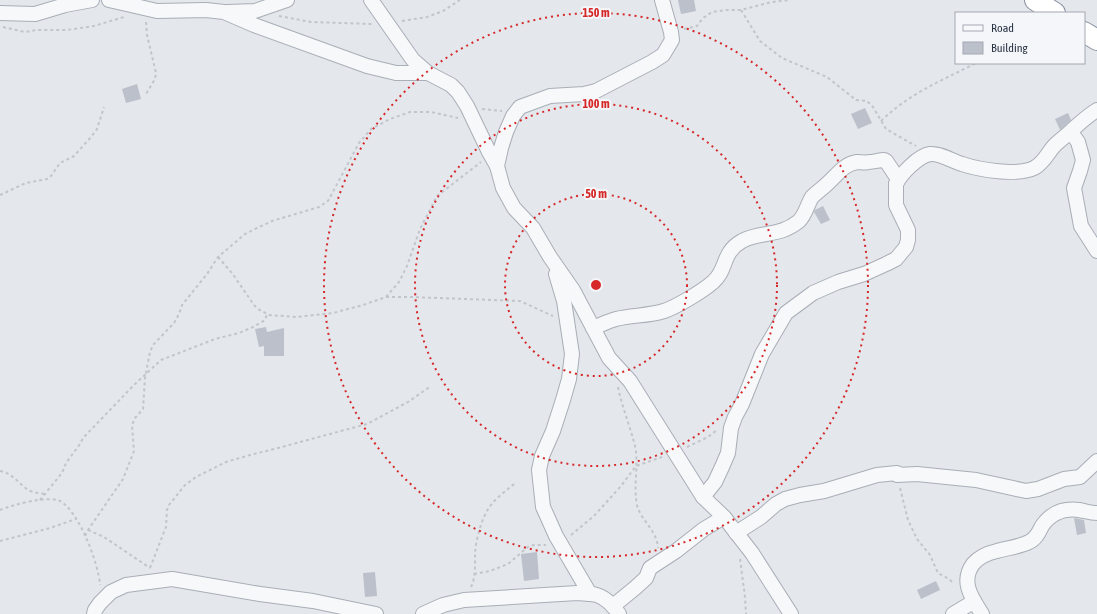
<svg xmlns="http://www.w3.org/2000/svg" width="1097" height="614" font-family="'Asap Condensed',sans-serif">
<rect width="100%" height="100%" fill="#e4e7ec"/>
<!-- building -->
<g fill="#bbc0ca">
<path d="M678,0h16l2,11 -15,3z"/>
<path d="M137,84l4,15 -15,4 -4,-14z"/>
<path d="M865,108l7,15 -14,6 -7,-15z"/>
<path d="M1068,113l3,7 -11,10 -5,-11z"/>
<path d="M823,206l7,14 -9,4 -7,-12 1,-2z"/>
<path d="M266,327l1,5 17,-4v28h-20v-10l-5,1 -4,-18z"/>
<path d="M1074,518l10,2 2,13 -9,2z"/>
<path d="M537,552l2,27 -15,2 -3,-27z"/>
<path d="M375,572l2,24 -12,1 -2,-24z"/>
<path d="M936,581l4,9 -19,9 -4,-9z"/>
</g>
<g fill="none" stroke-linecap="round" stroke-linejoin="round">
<!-- minor casing -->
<g stroke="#a9aeb7" stroke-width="16">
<g id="minor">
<path d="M109,0l48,11 49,-1 18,2 30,13 113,41 29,7h32"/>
<path d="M371,0l42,60 15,13 23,12 7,7 9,14 22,46 8,14"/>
<path d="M662,0l9,32 1,8 -9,15 -11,7 -56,29 -12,3 -34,2 -30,11 -7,9 -7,16 -5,16 -4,18 6,22 11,20 19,20 17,29 23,33 36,68 21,23 73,116 21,20 28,36 39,61"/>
<path d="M228,12l27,-1 32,-11"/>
<path d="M0,13l35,1 30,-9 27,-5"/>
<path d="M1071,132l7,10 5,18 -3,11 -6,17 7,38 16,25"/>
<path d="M556,274l8,27 8,53 -3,25 -6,21 -10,31 -11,25 -3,14 4,37 13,29 34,58c12,0 22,10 29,20"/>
<path d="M593,328c8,-3 15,-7 23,-9 16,-4 32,-3 48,-8 12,-4 39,-20 49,-29 15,-13 8,-29 29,-41 19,-10 38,-4 57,-20 7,-7 8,-16 13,-24 5,-5 11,-9 16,-14 9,-8 16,-19 29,-21 4,0 8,1 12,0 5,0 10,-2 15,-2l2,1 12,18 -2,5"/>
<path d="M703,497l12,-15 7,-15 6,-14 3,-25 4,-11 7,-13 20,-50 24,-41 27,-20 25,-11 26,-8 22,-10 10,-5 10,-12 2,-7v-10l-12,-25v-21c5,-10 22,-28 34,-30 10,-1 22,7 32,10 18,6 55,12 72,4 10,-5 14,-16 21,-23 5,-5 11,-9 16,-14 9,-8 16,-15 26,-21"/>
<path d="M736,533l25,-16 15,-13 9,-5 15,-4 24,-4 53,-16 20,-2v2l20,-1 59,6 50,11 12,-2 26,-10 16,-2 17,-16"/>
<path d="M613,606l22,-18 11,-10 4,-10 26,-17 28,-22 20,-12"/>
<path d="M94,614l1,-4 5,-7 11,-11 15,-7 46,-6 88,15 53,7 63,13"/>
<path d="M423,614l20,-9 21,-5 113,-7 13,1"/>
<path d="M953,614l15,-9 7,-2"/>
<path d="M982,614c-10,-16 -22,-32 -9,-50 6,-7 15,-11 24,-13 10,-3 22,-4 32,-9 7,-3 10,-10 13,-16 9,-13 21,-18 37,-16 6,1 12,3 18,3"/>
</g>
</g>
<!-- highway casing -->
<g stroke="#8b94a3" stroke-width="22">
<g id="highway">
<path d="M1035,0l20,13"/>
<path d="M1084,32l13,8"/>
</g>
</g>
<!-- path -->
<g stroke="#c2c5cb" stroke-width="2" stroke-dasharray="3 3" stroke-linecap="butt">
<path d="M741,10l19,31 22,17 45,19 29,23 11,1 6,6 13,22 30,17"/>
<path d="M279,16l32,6 61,2"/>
<path d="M402,21l25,-4 16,-6 17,-11"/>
<path d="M146,22l1,13 9,38 -1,6 -9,15"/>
<path d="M3,27l22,5 11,-2h31l27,-4 30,-9"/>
<path d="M684,29l13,-3 6,-8 9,-6 15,-2h14l31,-8 17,-2"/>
<path d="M482,109l20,2"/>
<path d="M881,121c29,-28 60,-40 95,-58"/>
<path d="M0,195l26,-12 21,-4 4,-3 9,-13 14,-7 17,-19 6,-8 7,-22"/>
<path d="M218,257l14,16 22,32 4,4 11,6 27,2 37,-4 30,-8 23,-8h25l109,4 33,15"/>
<path d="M386,297l13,-15 8,-16 13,-37 17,-33 44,-34"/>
<path d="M618,387c4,20 12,39 17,59 4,19 -2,40 2,59 4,16 20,25 21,43"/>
<path d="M687,447l21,-10 9,-7"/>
<path d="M0,471c12,2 17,11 27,18 5,4 12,4 18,5"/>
<path d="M900,488l8,32 9,19 13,16 8,18 11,6 5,5"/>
<path d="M40,500l22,-27 4,-10 14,-19 3,-6 51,-53 27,-25 54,-21 24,-6 14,-6 12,-7 2,-6"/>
<path d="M0,510c12,-5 48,-15 60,-9 19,10 39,64 40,84"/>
<path d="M88,530l16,7 46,31"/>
<path d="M571,535l23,-19 27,-30 15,-20 26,-9"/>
<path d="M85,536l3,-6 35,-51 11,-28 -2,-26 3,-7 8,-9 2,-31 5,-26 3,-7 21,-22 5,-9 3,-9 25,-31 11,-17 27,-23 12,-6 15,-7 47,-14 9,-6 31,-58 12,-14 19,-10 20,-7h21l27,6"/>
<path d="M0,541l50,-13 26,-9"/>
<path d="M740,559l5,38 1,17"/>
<path d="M150,568l16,-41 1,-17 2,-5 16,-20 11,-8 30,-15 24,-7 28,-7 89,-24 41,-22 23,-16"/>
<path d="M474,574l16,-3 18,-7 21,-18 6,-1h11"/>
<path d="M471,587c5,-10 4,-24 4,-34 1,-14 7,-37 16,-48 6,-8 15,-14 23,-21"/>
</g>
<!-- minor -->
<use href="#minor" stroke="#f7f8fa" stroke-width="14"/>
<!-- highway -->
<use href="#highway" stroke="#fff" stroke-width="20"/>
</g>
<!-- distance rings -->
<g fill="none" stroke="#d62828" stroke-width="2" stroke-dasharray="2 4">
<circle cx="596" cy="285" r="91"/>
<circle cx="596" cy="285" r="181"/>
<circle cx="596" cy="285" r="272"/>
</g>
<circle cx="596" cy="285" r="6" fill="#d62828" stroke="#f4f6f9" stroke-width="2"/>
<g font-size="12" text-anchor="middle" font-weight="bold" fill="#d62828" stroke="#f4f6f9" stroke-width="4" stroke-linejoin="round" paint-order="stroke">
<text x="596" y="17">150 m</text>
<text x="596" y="108">100 m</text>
<text x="596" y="198">50 m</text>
</g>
<!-- legend -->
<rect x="955" y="12" width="130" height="52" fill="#f4f6f9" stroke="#a4a8b1"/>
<rect x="963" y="25" width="20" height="6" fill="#f7f8fa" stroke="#a4a8b1"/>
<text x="991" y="32" font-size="12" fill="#2b3445">Road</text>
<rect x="963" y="42" width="20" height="12" fill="#bbc0ca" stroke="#a4a8b1"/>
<text x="991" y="52" font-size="12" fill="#2b3445">Building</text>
</svg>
